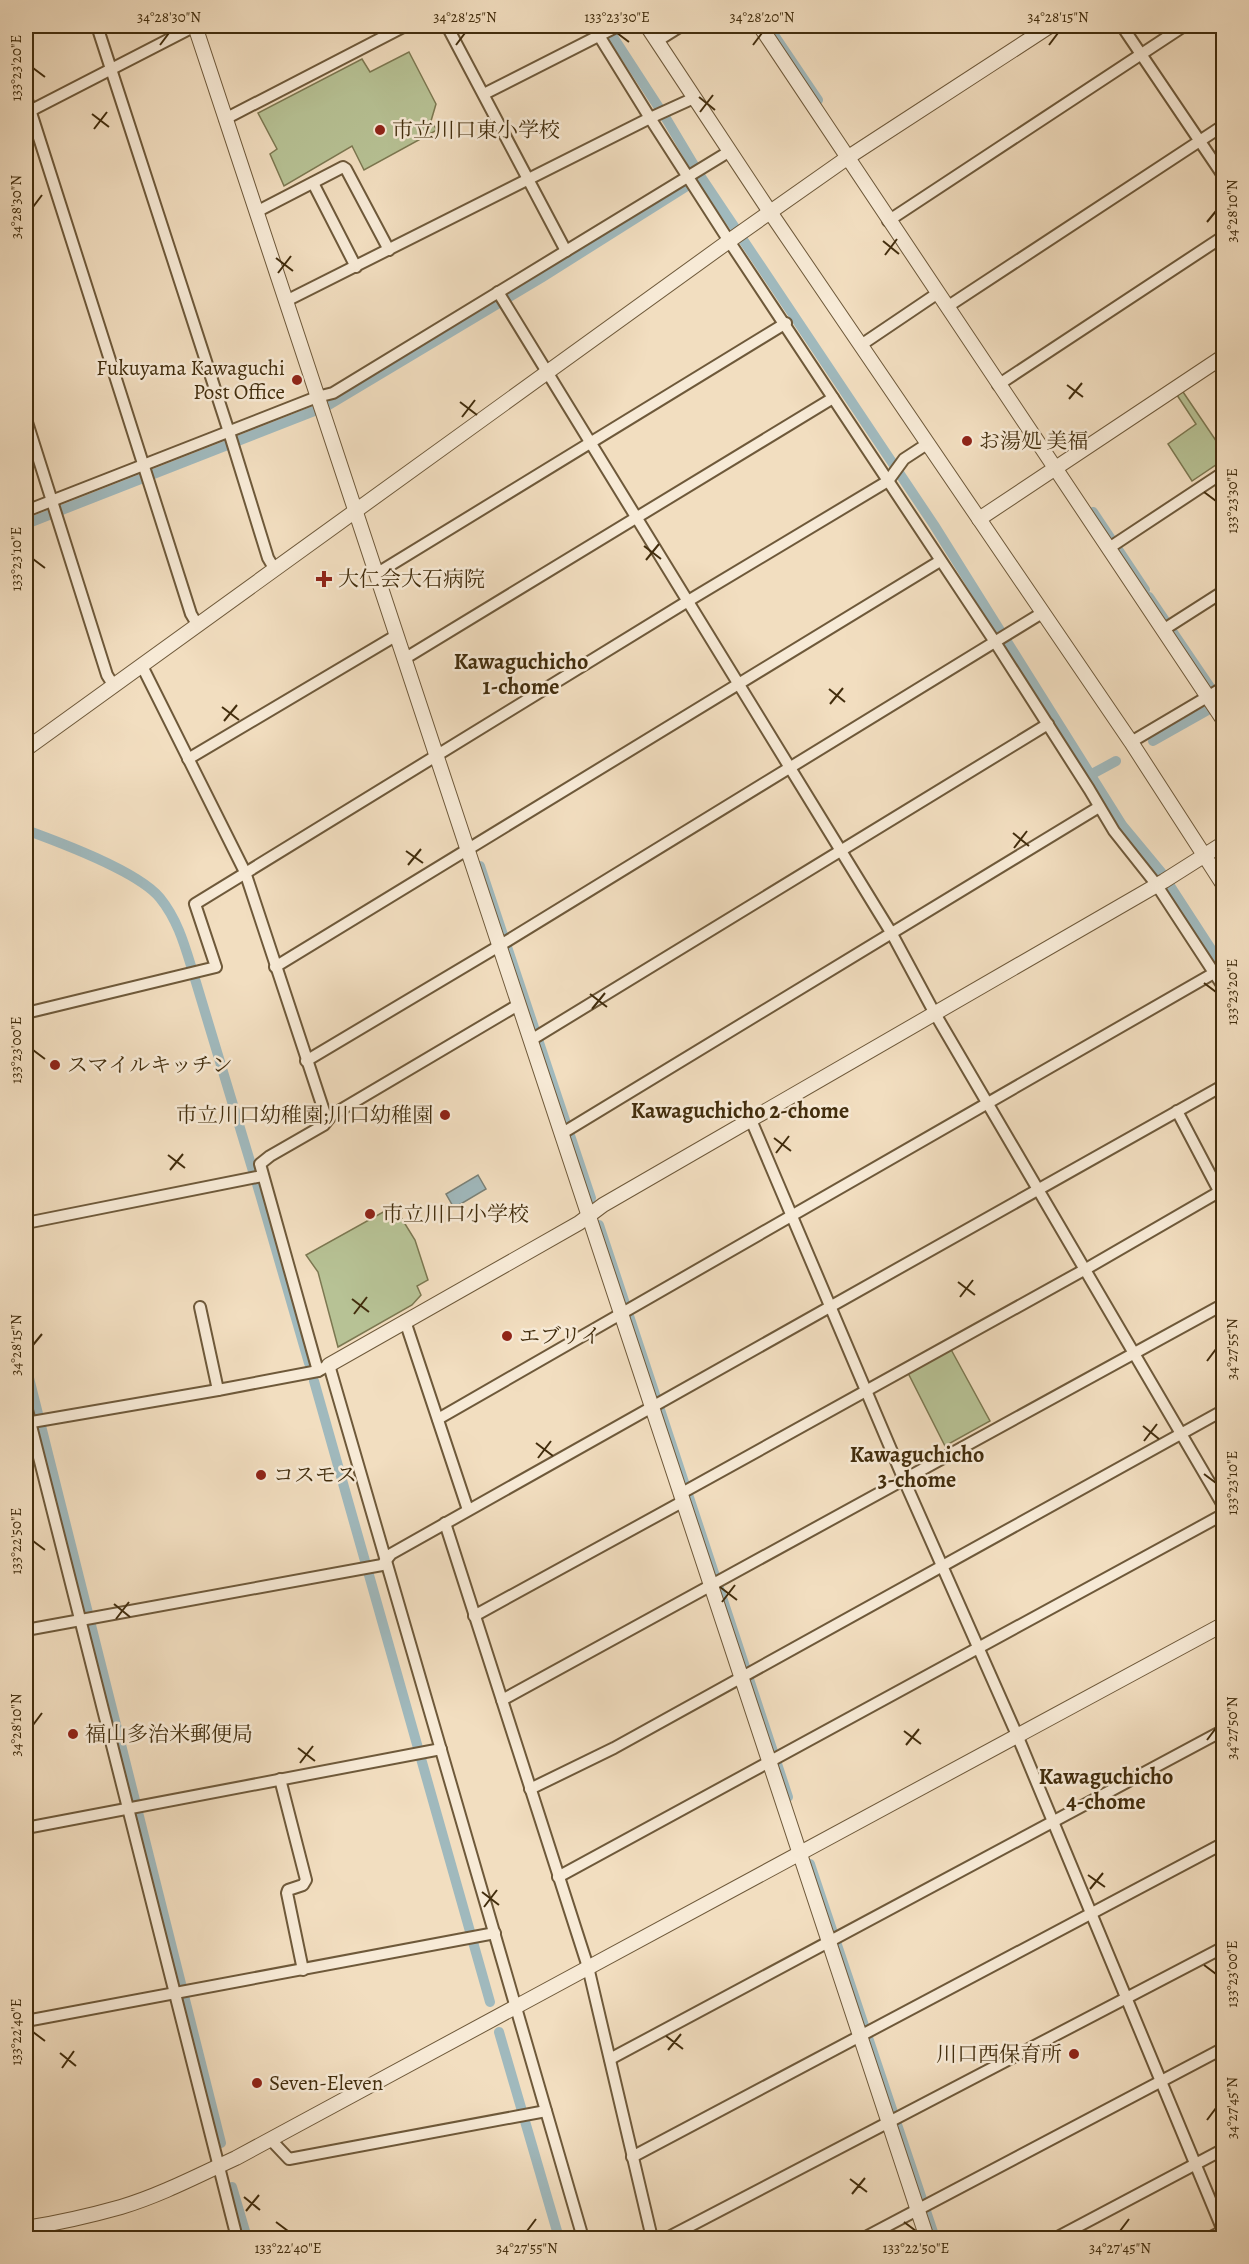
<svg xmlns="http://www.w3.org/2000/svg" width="1249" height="2264" font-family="Alegreya,'Noto Serif JP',serif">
<rect width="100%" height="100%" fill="#f2dec0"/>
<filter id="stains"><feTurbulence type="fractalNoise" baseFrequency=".00333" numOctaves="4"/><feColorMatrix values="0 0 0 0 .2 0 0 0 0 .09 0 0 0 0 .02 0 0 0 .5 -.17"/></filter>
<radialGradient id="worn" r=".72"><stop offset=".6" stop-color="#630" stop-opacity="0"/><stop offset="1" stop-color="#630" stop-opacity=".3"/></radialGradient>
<!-- green -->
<g fill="#b7c295" stroke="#7c7851" stroke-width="1.5">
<path d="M409,52l27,52 -5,17 6,9 -73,40 -12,-24 -68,40 -14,-32 7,-5 -19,-36 104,-54 8,13z"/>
<path d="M1179,386l44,65v9l-31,21 -24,-37 28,-20 -23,-35z"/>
<path d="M394,1206l21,34 13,40 -11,6 4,9 -9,10 -74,42 -20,-75 -12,-17z"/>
<path d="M948,1344l42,77 -45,25 -40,-79z"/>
</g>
<!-- water -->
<path fill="#a0b9bd" stroke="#7a8177" stroke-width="1.5" d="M478,1175l8,14 -32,19 -8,-14z"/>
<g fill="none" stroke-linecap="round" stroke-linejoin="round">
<!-- canal -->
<g stroke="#a0b9bd" stroke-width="10">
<path d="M606,26l61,94 34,57 233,348 188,300 39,47 63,97"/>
<path d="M768,26l50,74"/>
<path d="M1093,512l52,78"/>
<path d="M26,524l301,-118 214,-128 157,-99"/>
<path d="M1149,597l17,25"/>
<path d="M1172,631l38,56"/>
<path d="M1153,741l71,-40"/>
<path d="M1092,774l24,-13"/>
<path d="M26,830c33,12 112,41 134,68 17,21 24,45 32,71"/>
<path d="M480,866l111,332"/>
<path d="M195,979l58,192"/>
<path d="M257,1184l52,179"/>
<path d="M599,1225l189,572"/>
<path d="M26,1366l195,777"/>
<path d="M314,1381l176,621"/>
<path d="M810,1864l125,374"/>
<path d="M499,2032l60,206"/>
<path d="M232,2187l15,51"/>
</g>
<!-- minor casing -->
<g stroke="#6e593a" stroke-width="14">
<g id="minor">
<path d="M97,26l132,406 39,126 6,10"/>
<path d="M447,26l119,225"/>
<path d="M593,26l57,92 79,123 266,401 94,147 25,42 42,53 68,104"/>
<path d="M1122,26l102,151"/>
<path d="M657,41l24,-15"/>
<path d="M484,94l134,-68"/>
<path d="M26,97l165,517 6,10"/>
<path d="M26,113l169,-87"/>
<path d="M225,119l180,-93"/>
<path d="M313,183l43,84"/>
<path d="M256,212l87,-45 3,2 43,81"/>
<path d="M888,221l296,-195"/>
<path d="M498,292l394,642 42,78 290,495"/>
<path d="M286,301l364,-183 44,-20"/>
<path d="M947,307l277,-182"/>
<path d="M861,345l77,-52"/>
<path d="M998,385l226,-149"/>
<path d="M26,419l81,256 7,11"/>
<path d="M26,511l291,-114 16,-4 397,-242"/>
<path d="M1109,548l115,-76"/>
<path d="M376,574l410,-251"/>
<path d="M1163,630l61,-39"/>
<path d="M404,659l429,-261"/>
<path d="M142,666l103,206 82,248"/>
<path d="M1131,742l93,-55"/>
<path d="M188,759l209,-124"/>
<path d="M275,967l665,-406"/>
<path d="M26,1013l190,-46 -21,-63 493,-303 200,-120 16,-22 23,-15"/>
<path d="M531,1040l517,-316"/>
<path d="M306,1061l193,-115 543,-333"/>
<path d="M1177,1111l42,80"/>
<path d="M751,1120l153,360 113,255 207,498"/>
<path d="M561,1134l538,-327"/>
<path d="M26,1223l236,-47"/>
<path d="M200,1307l18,83"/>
<path d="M405,1321l63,189"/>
<path d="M318,1371l-58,-207 10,-8 54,-31 8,-10 186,-110"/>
<path d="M26,1406l211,832"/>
<path d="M438,1419l776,-446"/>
<path d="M26,1423l192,-33 100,-19 11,-6 254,873"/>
<path d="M680,1494l404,-224 140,-81"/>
<path d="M445,1523l143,444 64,271"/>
<path d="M474,1616l208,-114"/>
<path d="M26,1630l356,-65 9,-11 833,-469"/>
<path d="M502,1700l722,-396"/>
<path d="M280,1779l26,101 -3,5 -15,5 -1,3 16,77"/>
<path d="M530,1789l84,-41 610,-338"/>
<path d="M26,1828l415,-79"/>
<path d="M558,1877l666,-363"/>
<path d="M26,2021l469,-88"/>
<path d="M610,2059l614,-329"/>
<path d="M271,2140l18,19 257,-48"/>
<path d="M632,2157l592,-314"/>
<path d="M667,2238l557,-291"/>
<path d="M864,2238l360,-190"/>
<path d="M1056,2238l168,-89"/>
<path d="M1209,2238l14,-7"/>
</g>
</g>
<!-- tertiary casing -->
<g stroke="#6e593a" stroke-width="16">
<g id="tertiary">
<path d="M195,26l732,2212"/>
<path d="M647,26l123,186 361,530 93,144"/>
<path d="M760,26l464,695"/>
<path d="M979,519l245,-163"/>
<path d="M26,749l703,-508 118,-83 203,-132"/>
<path d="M329,1365l250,-142 24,-18 561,-324 60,-38"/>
<path d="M26,2228c32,-5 63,-12 95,-21 40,-12 78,-32 115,-49l988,-534"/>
</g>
</g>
<!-- minor -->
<use href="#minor" stroke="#f7ead6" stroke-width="10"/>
<!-- tertiary -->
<use href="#tertiary" stroke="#f7ead6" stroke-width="14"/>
</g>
<!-- ticks -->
<path fill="none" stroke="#422d0d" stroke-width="2" d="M617,33l12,9M160,45l9,-12M456,45l9,-12M753,45l9,-12M1049,45l9,-12M33,68l12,9M699,97l16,13M700,112l13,-17M92,114l17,13M94,129l13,-17M33,207l9,-12M1207,222l9,-11M883,241l16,13M885,255l12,-16M276,258l17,13M278,273l13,-17M1067,385l16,12M1069,399l13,-16M460,402l17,13M462,417l13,-17M1204,492l12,9M644,546l17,13M33,559l12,9M646,560l13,-16M829,689l16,13M830,704l13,-16M222,707l17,13M224,721l13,-16M1013,833l16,13M1014,848l13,-17M406,851l17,12M408,865l13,-16M1204,983l12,9M590,994l17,13M592,1009l13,-16M33,1050l12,9M774,1138l17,13M776,1153l13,-17M168,1155l17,13M170,1170l13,-16M958,1282l17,13M960,1297l13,-17M352,1299l17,13M354,1314l13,-17M33,1345l9,-11M1207,1361l9,-12M1143,1426l16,13M1144,1441l13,-17M536,1443l17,13M538,1458l13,-17M1204,1474l12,9M33,1541l12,9M720,1587l17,13M722,1602l13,-17M114,1604l16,13M116,1619l13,-17M33,1725l9,-12M904,1731l17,13M1207,1740l9,-12M906,1745l13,-16M298,1748l17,13M300,1763l13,-17M1088,1875l17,12M1090,1889l13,-16M482,1892l17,13M484,1907l13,-17M1204,1965l12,9M33,2032l12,9M666,2036l17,13M668,2050l13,-16M60,2053l16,13M62,2068l12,-17M1207,2120l9,-12M850,2179l17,13M852,2194l13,-16M244,2197l16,13M246,2211l13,-16M276,2222l12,9M904,2222l12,9M527,2231l9,-12M1120,2231l9,-12"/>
<!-- markers -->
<g fill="#8f2418" stroke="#f7ead6" stroke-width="2">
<circle cx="380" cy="130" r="6"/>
<circle cx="297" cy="380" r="6"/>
<circle cx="967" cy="441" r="6"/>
<path d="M321 570h6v6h6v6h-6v6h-6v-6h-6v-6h6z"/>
<circle cx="55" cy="1065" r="6"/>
<circle cx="445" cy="1115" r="6"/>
<circle cx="370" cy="1214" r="6"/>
<circle cx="507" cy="1336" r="6"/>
<circle cx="261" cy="1475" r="6"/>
<circle cx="73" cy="1734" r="6"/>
<circle cx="1074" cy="2054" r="6"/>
<circle cx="257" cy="2083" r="6"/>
</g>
<g text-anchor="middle" stroke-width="5" stroke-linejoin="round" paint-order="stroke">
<!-- poi labels -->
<g font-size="21" fill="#422d0d" stroke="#f7ead6" text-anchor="start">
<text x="392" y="137">市立川口東小学校</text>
<text x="285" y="375" text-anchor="end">Fukuyama Kawaguchi<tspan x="285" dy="24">Post Office</tspan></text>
<text x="979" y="448">お湯処 美福</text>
<text x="338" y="586">大仁会大石病院</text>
<text x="67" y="1072">スマイルキッチン</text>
<text x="433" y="1122" text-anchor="end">市立川口幼稚園;川口幼稚園</text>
<text x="382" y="1221">市立川口小学校</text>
<text x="519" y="1343">エブリイ</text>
<text x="273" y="1482">コスモス</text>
<text x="85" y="1741">福山多治米郵便局</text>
<text x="1062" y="2061" text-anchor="end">川口西保育所</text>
<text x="269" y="2090">Seven-Eleven</text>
</g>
<!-- neighbourhood labels -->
<g font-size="22" font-weight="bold" fill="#422d0d" stroke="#f7ead6">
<text x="521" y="669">Kawaguchicho<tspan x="521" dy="25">1-chome</tspan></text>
<text x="740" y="1118">Kawaguchicho 2-chome</text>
<text x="917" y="1462">Kawaguchicho<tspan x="917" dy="25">3-chome</tspan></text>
<text x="1106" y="1784">Kawaguchicho<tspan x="1106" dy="25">4-chome</tspan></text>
</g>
</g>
<!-- margin -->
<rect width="1249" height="2264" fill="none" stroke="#f2dec0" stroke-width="66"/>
<rect x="33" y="33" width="1183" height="2198" fill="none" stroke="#422d0d" stroke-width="2"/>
<g font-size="15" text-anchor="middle" fill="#422d0d">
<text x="169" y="22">34°28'30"N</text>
<text x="465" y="22">34°28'25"N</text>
<text x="617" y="22">133°23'30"E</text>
<text x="762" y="22">34°28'20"N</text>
<text x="1058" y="22">34°28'15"N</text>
<text transform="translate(16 68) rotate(-90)" y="5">133°23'20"E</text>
<text transform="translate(16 207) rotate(-90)" y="5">34°28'30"N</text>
<text transform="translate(1232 211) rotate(-90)" y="5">34°28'10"N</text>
<text transform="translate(1232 501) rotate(-90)" y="5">133°23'30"E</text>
<text transform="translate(16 559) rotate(-90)" y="5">133°23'10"E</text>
<text transform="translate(1232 992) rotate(-90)" y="5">133°23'20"E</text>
<text transform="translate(16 1050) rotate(-90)" y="5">133°23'00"E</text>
<text transform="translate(16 1345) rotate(-90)" y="5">34°28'15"N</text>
<text transform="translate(1232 1349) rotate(-90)" y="5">34°27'55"N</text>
<text transform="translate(1232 1483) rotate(-90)" y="5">133°23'10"E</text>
<text transform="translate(16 1541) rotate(-90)" y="5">133°22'50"E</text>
<text transform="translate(16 1725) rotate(-90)" y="5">34°28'10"N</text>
<text transform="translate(1232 1728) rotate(-90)" y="5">34°27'50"N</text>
<text transform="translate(1232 1974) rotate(-90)" y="5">133°23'00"E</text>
<text transform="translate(16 2032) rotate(-90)" y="5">133°22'40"E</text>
<text transform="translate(1232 2108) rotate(-90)" y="5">34°27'45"N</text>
<text x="288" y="2253">133°22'40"E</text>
<text x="527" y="2253">34°27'55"N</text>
<text x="916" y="2253">133°22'50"E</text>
<text x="1120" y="2253">34°27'45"N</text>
</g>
<rect width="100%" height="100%" filter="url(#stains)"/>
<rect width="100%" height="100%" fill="url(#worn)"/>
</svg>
